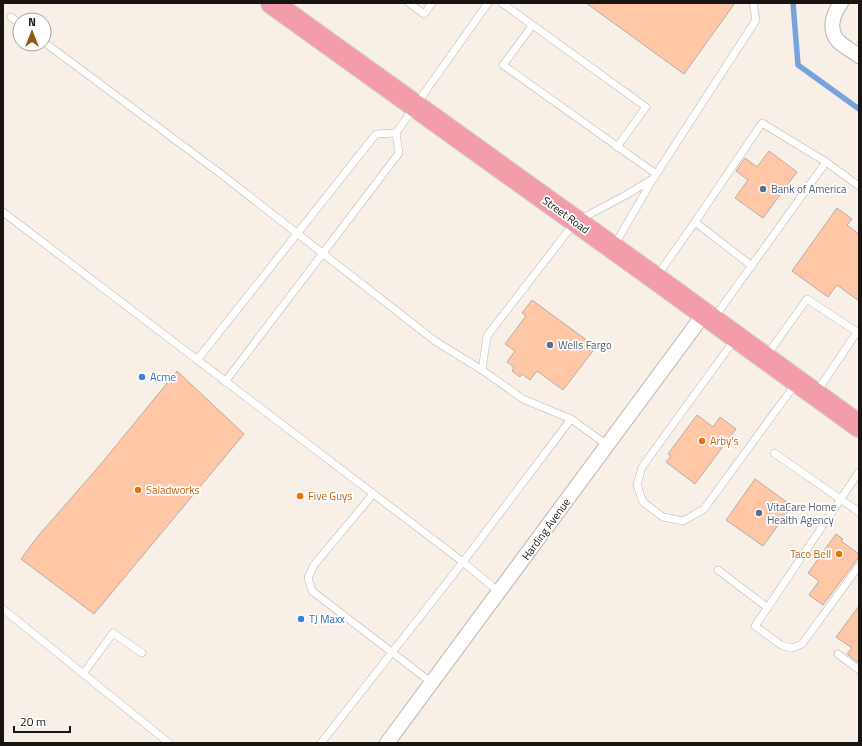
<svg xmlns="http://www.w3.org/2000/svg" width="862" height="746" font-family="'Titillium Web',sans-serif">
<rect width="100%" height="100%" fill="#f8f0e7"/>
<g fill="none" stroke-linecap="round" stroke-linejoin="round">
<!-- stream -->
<path stroke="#76a3dc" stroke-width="5.5" d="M793,3l5,62 61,44"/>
</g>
<!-- building -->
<g fill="#ffc7a6" stroke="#b7ada7">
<path d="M586,3h149l-51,71z"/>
<path d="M769,151l28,21 -34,46 -28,-20 13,-18 -12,-9 9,-13 12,9z"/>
<path d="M837,208l15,11 -5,6 12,9v67l-22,-16 -9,12 -36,-26z"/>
<path d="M532,300l64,47 -33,43 -26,-19 -7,9 -8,-6 -2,3 -8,-6 2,-4 -7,-5 8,-11 -10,-7 21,-28 -4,-3z"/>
<path d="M177,371l67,63 -150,180 -73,-55 17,-23 63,-72z"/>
<path d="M697,415l16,12 7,-10 16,12 -41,55 -29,-22 5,-6 -3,-2z"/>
<path d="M755,479l37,27 -29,40 -37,-26z"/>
<path d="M836,534l7,5 -2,2 18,13v3l-36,48 -14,-10 10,-14 -11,-8z"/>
<path d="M859,606v57l-12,-9 5,-6 -16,-11z"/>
</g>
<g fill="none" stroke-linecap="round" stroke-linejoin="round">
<!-- lane casing -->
<g stroke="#bdb5ad" stroke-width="8">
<g id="lane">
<path d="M409,3l15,11 8,-11"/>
<path d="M502,3l144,104 -29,40"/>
<path d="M11,17l9,7"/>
<path d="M532,26l-29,39 153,109"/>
<path d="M44,42l177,132 214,167 47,29 41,29 48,20"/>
<path d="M3,212l460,350 36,30"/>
<path d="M695,222l57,44"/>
<path d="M614,246l39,-67 103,-159 -3,-17"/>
<path d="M657,276l38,-54 67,-99 64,39 33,24"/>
<path d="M714,318l112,-156"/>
<path d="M735,339l-93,128 -5,18 6,17 20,15 20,4 21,-12 92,-126"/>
<path d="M767,355l40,-56 50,33 -41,61"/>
<path d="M197,360l179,-226 20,-1"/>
<path d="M482,370l5,-34 88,-114 51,-27 25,-15"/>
<path d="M225,382l174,-229 -3,-20 92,-130"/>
<path d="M774,453l85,59"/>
<path d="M859,472l-104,154 26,19 11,3 10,-4 57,-78"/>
<path d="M373,494l-59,71 -6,13 4,13 120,92"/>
<path d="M718,570l50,38"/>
<path d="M3,609l166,134"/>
<path d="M838,654l21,16"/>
<path d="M83,674l30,-41 29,20"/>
<path d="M321,743l142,-181 108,-143 36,26"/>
</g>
</g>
<!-- street casing -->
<g stroke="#bdb5ad" stroke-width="16">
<g id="street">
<path d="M841,3c-8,11 -13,26 -3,38 6,6 15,10 21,15"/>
<path d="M387,743l317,-429"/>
</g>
</g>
<!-- primary casing -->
<g stroke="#d1d0cf" stroke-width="24">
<path id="primary" d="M272,3l383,275 204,148"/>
</g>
<!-- lane -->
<use href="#lane" stroke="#fff" stroke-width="7"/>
<!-- street -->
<use href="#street" stroke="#fff" stroke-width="14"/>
<!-- primary -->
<use href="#primary" stroke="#f49daa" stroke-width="22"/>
</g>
<!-- markers -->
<g fill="#5c6f8a" stroke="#fff" stroke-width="1.5">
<circle cx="763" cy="189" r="4"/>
<circle cx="550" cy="345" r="4"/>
<circle cx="759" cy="513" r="4"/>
</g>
<g fill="#3f7fe0" stroke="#fff" stroke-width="1.5">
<circle cx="142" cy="377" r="4"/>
<circle cx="301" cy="619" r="4"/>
</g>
<g fill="#e8710a" stroke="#fff" stroke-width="1.5">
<circle cx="702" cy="441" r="4"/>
<circle cx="138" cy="490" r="4"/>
<circle cx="300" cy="496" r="4"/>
<circle cx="839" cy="554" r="4"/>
</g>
<g text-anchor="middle" stroke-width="3.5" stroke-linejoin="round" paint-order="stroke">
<!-- service labels -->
<g font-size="11" fill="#4e5e75" stroke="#fff" text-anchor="start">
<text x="771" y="193">Bank of America</text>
<text x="558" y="349">Wells Fargo</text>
<text x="767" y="511">VitaCare Home<tspan x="767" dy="13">Health Agency</tspan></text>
</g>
<!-- street labels -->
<g font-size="11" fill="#171411" stroke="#fff">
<text transform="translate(566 215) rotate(36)" y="4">Street Road</text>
<text transform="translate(546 529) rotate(-54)" y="4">Harding Avenue</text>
</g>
<!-- shop labels -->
<g font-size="11" fill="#366cbe" stroke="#fff" text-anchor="start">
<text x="150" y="381">Acme</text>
<text x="309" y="623">TJ Maxx</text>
</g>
<!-- food labels -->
<g font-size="11" fill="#c56008" stroke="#fff" text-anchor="start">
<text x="710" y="445">Arby's</text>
<text x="146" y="494">Saladworks</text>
<text x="308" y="500">Five Guys</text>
<text x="831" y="558" text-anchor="end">Taco Bell</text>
</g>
</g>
<!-- border -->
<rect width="862" height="746" fill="none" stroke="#171411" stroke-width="8"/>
<!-- north arrow -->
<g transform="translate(32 32)"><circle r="19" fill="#ffffff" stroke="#a2a1a0"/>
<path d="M0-3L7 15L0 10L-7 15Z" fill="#915913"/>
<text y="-6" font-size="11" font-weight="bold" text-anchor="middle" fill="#171411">N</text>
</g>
<!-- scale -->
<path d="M14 726v6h56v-6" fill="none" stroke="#171411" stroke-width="2"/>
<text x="20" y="726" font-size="12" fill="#171411" stroke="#ffffff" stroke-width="3" paint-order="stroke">20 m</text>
</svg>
